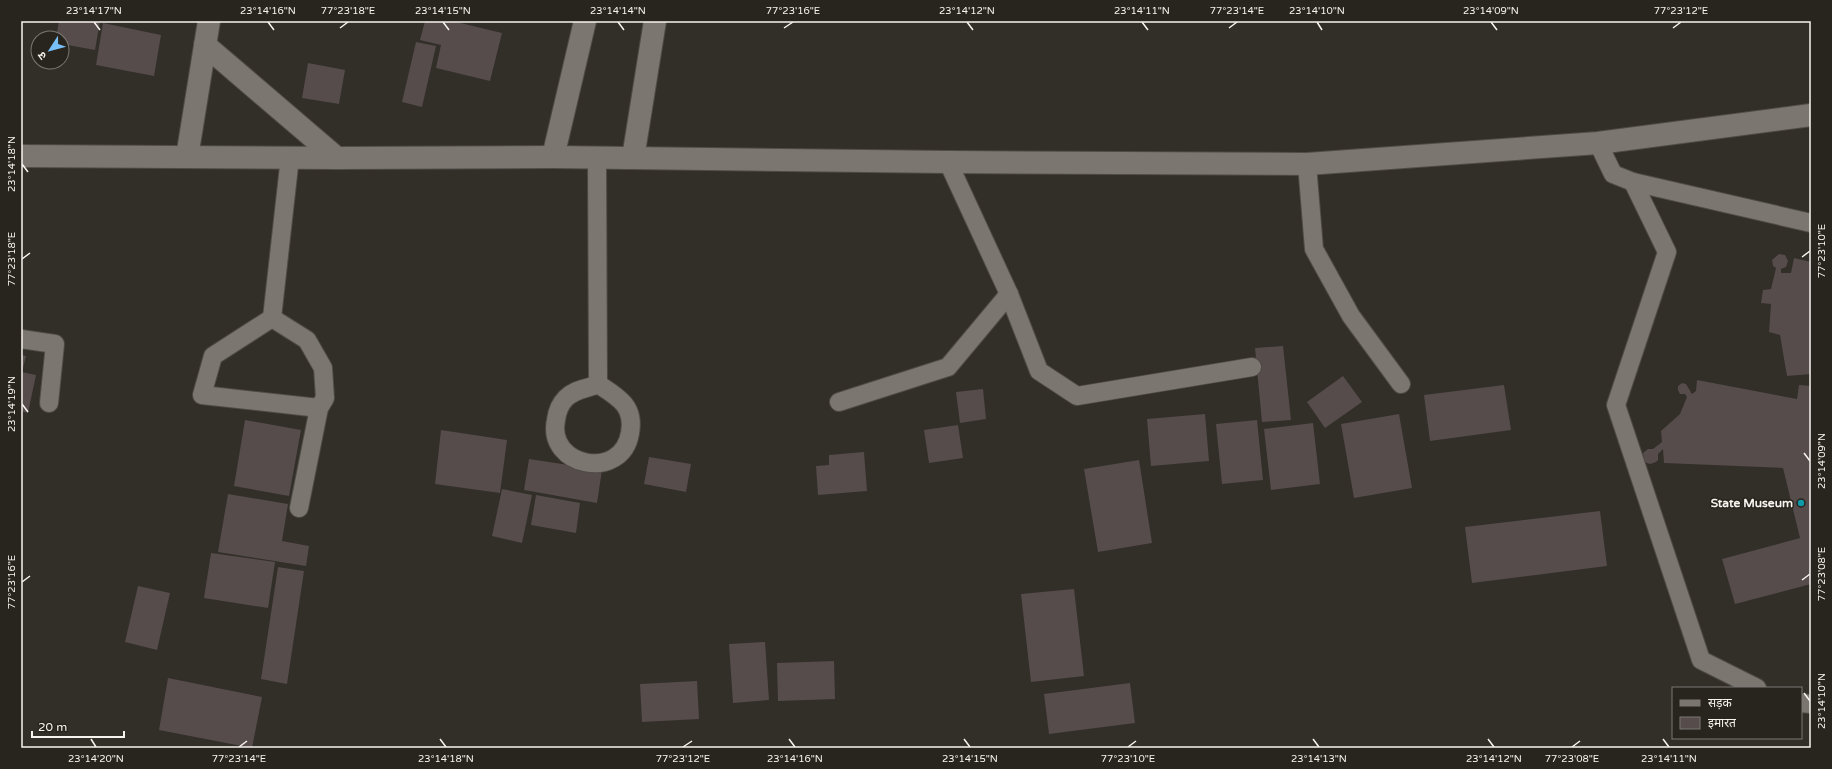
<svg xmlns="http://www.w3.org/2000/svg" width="1832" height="769" font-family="'Varela Round','Noto Sans Devanagari',sans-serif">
<rect width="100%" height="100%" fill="#322e28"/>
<!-- building -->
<g fill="#554c4b">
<path d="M59,21h41l-5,29 -33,-6v-6h-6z"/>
<path d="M425,21h27l50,12 -12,48 -54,-13 5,-23 -21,-5z"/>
<path d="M103,23l58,12 -7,41 -58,-11z"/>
<path d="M416,42l20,4 -14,61 -20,-5z"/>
<path d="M308,63l37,7 -6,34 -37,-6z"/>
<path d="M1779,254l6,1 3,6 -2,6 -5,2v4h10l3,-15 17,4v112l-24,2 -7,-41 -11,-3 2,-28 -10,-1 2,-13 8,-1 5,-21 -3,-2 -1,-6z"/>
<path d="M1283,346l8,74 -29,2 -7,-74z"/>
<path d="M21,355l5,1 -4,16 14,3 -8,38 -7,-2z"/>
<path d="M1343,376l19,26 -37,26 -18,-26z"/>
<path d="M1697,380l100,19 2,-14 12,1v198l-76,20 -13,-45 78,-21 -17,-70 -119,-5 -1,-14 -5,5v6l-2,2 -6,2 -6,-2 -1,-9 5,-4h5l9,-7 -1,-11 19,-17 7,-17 -2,-3h-5l-2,-4v-4l4,-3 4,1 6,10 4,-3z"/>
<path d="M1504,385l7,45 -81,11 -6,-46z"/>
<path d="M983,389l3,30 -26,4 -4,-31z"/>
<path d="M1205,414l4,47 -58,5 -4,-47z"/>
<path d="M1399,414l13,74 -58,10 -13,-74z"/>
<path d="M245,420l56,10 -12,66 -55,-10z"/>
<path d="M1257,420l6,60 -41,4 -6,-60z"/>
<path d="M1313,423l7,61 -49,6 -7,-61z"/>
<path d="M958,425l5,33 -34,5 -5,-33z"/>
<path d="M441,430l66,10 -7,53 -65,-9z"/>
<path d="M864,452l3,39 -49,4 -2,-29 13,-1v-10z"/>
<path d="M649,457l42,7 -5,28 -42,-8z"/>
<path d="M529,459l73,11 -5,33 -73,-13z"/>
<path d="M1139,460l13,83 -54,9 -14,-83z"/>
<path d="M502,489l30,6 -10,48 -30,-7z"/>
<path d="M228,494l60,10 -6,37 27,5 -3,20 -88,-14z"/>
<path d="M536,495l44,8 -4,30 -45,-8z"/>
<path d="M1600,511l7,55 -135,17 -7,-56z"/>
<path d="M211,553l64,9 -7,46 -64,-10z"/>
<path d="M278,567l26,4 -17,113 -26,-5z"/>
<path d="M138,586l32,7 -13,57 -32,-8z"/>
<path d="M1074,589l10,87 -53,6 -10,-88z"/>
<path d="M765,642l4,58 -36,3 -4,-59z"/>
<path d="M834,661l1,38 -57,2 -1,-38z"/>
<path d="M168,678l94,19 -10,51 -93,-18z"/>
<path d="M697,681l2,38 -57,3 -2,-38z"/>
<path d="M1130,683l5,40 -86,11 -5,-40z"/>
</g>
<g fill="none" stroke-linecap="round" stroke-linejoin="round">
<!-- service casing -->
<g stroke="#4f4b47" stroke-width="20">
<g id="service">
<path d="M1598,143l15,31 20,8 178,41"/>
<path d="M597,157l1,227"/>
<path d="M948,162l61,132 30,77 38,25 175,-29"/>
<path d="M1307,164l7,85 37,67 50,68"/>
<path d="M1633,182l34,70 -51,153 85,255 56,28"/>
<path d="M272,318l-59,38 -11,39 117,13"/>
<path d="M272,318l35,22 16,28 2,30 -6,10 -20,100"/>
<path d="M272,318l18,-161"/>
<path d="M21,339l34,5 -6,59"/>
<path d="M598,384c20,13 37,22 32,49 -8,49 -84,34 -74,-13 1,-8 4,-16 10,-22 9,-9 21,-9 32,-14z"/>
<path d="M839,402l109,-35 61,-73"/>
<path d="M1801,703l10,1"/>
</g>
</g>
<!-- minor casing -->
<g stroke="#4f4b47" stroke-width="24">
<g id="minor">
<path d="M205,45l132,113"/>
<path d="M21,156l316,2 216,-1 395,5 359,2 291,-21 213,-28"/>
<path d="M187,157l22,-136"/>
<path d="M553,157l32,-136"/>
<path d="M633,158l22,-137"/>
</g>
</g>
<!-- service -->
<use href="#service" stroke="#7c7670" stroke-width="18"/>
<!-- minor -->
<use href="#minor" stroke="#7c7670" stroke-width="22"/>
</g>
<!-- ticks -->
<path fill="none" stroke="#f7f4f0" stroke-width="1.5" d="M94,22l6,8M268,22l6,8M443,22l6,8M618,22l6,8M967,22l6,8M1142,22l6,8M1317,22l5,8M1491,22l6,8M340,28l8,-6M784,28l9,-6M1229,28l8,-6M1673,28l8,-6M22,164l6,8M1802,257l8,-6M22,259l8,-6M22,404l6,8M1804,453l6,8M1802,580l8,-6M22,582l8,-6M1804,693l6,8M91,739l5,8M440,739l6,8M789,739l6,8M964,739l6,8M1313,739l6,8M1488,739l6,8M1663,739l6,8M239,747l8,-6M683,747l9,-6M1128,747l8,-6M1572,747l8,-6"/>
<!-- markers -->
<circle fill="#0f9aa8" stroke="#28241e" stroke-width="1.5" cx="1801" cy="503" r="4"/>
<g text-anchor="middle" stroke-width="3" stroke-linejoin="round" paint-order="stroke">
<!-- poi labels -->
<g font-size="12" font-weight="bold" fill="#f7f4f0" stroke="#28241e" text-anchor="end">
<text x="1793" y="507">State Museum</text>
</g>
</g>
<!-- border -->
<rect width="1832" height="769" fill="none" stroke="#28241e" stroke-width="44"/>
<!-- legend -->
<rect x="1672" y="687" width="130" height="52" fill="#28241e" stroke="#7b7772"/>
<rect x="1680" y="700" width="20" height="6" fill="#7c7670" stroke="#7b7772"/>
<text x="1708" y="707" font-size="12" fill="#f7f4f0">सड़क</text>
<rect x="1680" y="717" width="20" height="12" fill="#554c4b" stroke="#7b7772"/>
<text x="1708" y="727" font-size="12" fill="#f7f4f0">इमारत</text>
<!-- north arrow -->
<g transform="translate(50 50) rotate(234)"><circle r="19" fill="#28241e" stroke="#7b7772"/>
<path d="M0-3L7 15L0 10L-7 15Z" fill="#78bff7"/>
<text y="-6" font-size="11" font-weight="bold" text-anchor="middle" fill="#f7f4f0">उ</text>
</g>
<!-- scale -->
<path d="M32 731v6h92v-6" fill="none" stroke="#f7f4f0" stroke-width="2"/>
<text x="38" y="731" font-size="12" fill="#f7f4f0" stroke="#28241e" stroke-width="3" paint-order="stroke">20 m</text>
<rect x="22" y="22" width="1788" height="725" fill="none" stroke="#f7f4f0" stroke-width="1.5"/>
<g font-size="10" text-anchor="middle" fill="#f7f4f0">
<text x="94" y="14">23°14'17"N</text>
<text x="268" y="14">23°14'16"N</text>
<text x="348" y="14">77°23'18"E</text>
<text x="443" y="14">23°14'15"N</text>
<text x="618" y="14">23°14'14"N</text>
<text x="793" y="14">77°23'16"E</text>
<text x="967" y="14">23°14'12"N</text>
<text x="1142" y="14">23°14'11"N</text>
<text x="1237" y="14">77°23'14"E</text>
<text x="1317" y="14">23°14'10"N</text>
<text x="1491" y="14">23°14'09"N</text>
<text x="1681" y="14">77°23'12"E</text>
<text transform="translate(11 164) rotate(-90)" y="4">23°14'18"N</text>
<text transform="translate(1821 251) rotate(-90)" y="4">77°23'10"E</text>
<text transform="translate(11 259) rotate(-90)" y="4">77°23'18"E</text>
<text transform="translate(11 404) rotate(-90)" y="4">23°14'19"N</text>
<text transform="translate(1821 461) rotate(-90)" y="4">23°14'09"N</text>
<text transform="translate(1821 574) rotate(-90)" y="4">77°23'08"E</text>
<text transform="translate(11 582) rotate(-90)" y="4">77°23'16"E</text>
<text transform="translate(1821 701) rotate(-90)" y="4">23°14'10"N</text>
<text x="96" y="762">23°14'20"N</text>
<text x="239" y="762">77°23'14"E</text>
<text x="446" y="762">23°14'18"N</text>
<text x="683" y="762">77°23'12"E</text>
<text x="795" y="762">23°14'16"N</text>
<text x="970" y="762">23°14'15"N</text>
<text x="1128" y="762">77°23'10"E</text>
<text x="1319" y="762">23°14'13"N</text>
<text x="1494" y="762">23°14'12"N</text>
<text x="1572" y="762">77°23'08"E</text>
<text x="1669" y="762">23°14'11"N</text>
</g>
</svg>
